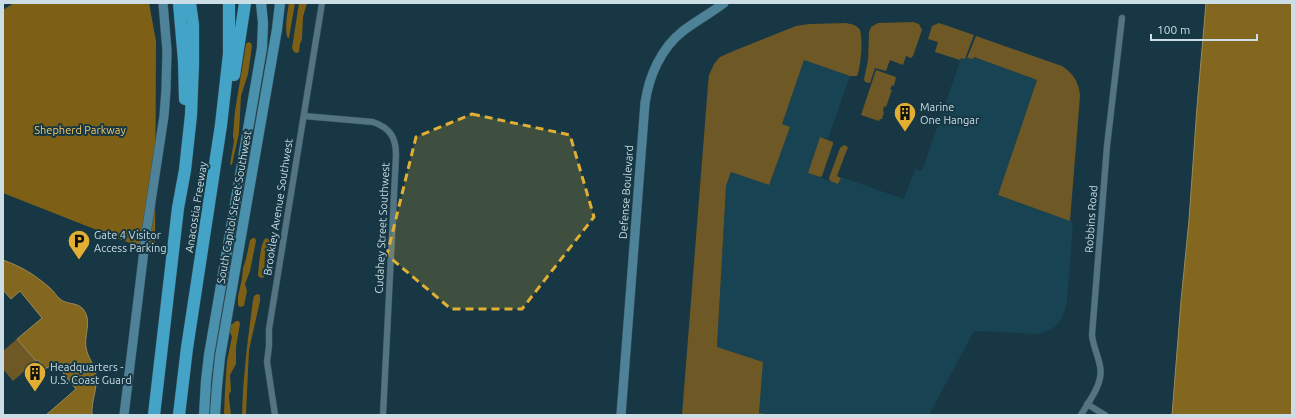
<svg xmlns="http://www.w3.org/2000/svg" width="1295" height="418" font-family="Ubuntu,sans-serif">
<rect width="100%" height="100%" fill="#163743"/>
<!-- built -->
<path fill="#184353" d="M974,57l63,23 -39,115 75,27 -6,81 -5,15 -7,9 -15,7 -66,-3 -45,84h-158l-12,-2 4,-51 -46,-14 9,-162 5,-14 38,13 20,-58 -7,-3 22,-64 46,16 -22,63 -8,-2 -12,36 30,11 3,-7 63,22 11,-30 7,2 39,-113 12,1z"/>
<!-- green -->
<g fill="#6e5825">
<path d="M913,22l6,2 3,6 -9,26 -2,2 -5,-2 -3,9 -13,-5 -4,11 -11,-3 -5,15 -5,-1 -1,-3 4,-19 1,-28 2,-5 7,-4z"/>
<path d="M846,23c5,1 11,2 14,7 3,9 1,37 -3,46h-7l-46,-16 -22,64 8,3 -21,58 -38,-13 -5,14 -9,161 46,15 -4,51 12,2h-89l26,-330 1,-10 5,-11 6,-7 11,-5 65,-26 13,-2z"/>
<path d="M939,23l35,12 -9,24 -4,-1 -1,2 -25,-8 3,-10 -10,-3 4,-13z"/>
<path d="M976,36l86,30c11,7 17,16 18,30l-10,125 -72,-26 39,-115 -63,-23 -1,2 -6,-1z"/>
<path d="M876,70l20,7 -2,9 -2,-1 -2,5h2l-6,17 -2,-1 -1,5 1,1 -2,7h-2l-1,2 -18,-6z"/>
<path d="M820,137l13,5v2l-11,32 -2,1 -12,-4z"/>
<path d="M844,145l4,2 -11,29 4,2 -3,6 -8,-3 -1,-3 11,-30z"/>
<path d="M17,339l19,22 -23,20 -10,-12v-18z"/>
</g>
<!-- forest -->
<g fill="#7d6016">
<path d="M14,3h135l7,38 -1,212 -152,-60v-183z"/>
<path d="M289,3h6l-6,35 -2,-1c-2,-11 0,-23 2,-34z"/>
<path d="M299,3h8l-4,14 -1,22 -2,5 -1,8 -3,1 -2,-1 -2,-4z"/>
<path d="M248,42l3,1 1,3 -4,28 -7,22 -2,37 -7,32 -2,-1 4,-23 -1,-5 2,-25 11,-67z"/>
<path d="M253,238h2l1,3 -6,30 -5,13 2,7 -3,15 -4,1 -2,-2v-9l4,-17 1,-11 3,-9 4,-19z"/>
<path d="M266,238l4,2v4l-5,9 -1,24 -2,1 -3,-1 -1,-2c1,-10 2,-27 6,-35z"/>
<path d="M257,294l3,1v6l-11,49 -3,65h-4c1,-39 6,-77 11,-115l1,-4z"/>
<path d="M236,321h3l1,3 -4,23v17l-6,11 1,16 -2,3v4l2,17h-7l1,-25 2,-29 5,-24 -2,-5 1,-7z"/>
</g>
<!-- water -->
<g fill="#84671f" stroke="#998a5a">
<path d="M1206,3h86v412h-120l9,-114 8,-81 8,-113z"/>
<path d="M3,260c19,7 31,14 47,28 4,3 6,8 10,11 7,6 16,3 22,9 11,11 2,26 4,39 1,10 9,18 10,28 2,13 -5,26 -4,40h-46l30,-26 -21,-26 -10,6 -7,-9 -2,1 -19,-22 25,-21 -22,-27 -9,8 -8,-9z"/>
</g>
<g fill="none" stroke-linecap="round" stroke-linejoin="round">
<!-- street casing -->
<g stroke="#39535e" stroke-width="7">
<g id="street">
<path d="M304,116l69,6c17,6 23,15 23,33l-13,260"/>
<path d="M1087,404l18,11"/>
<path d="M275,415l-8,-53 2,-16v-17l53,-326"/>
<path d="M1081,415c8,-14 23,-32 19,-49 -2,-11 -7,-20 -8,-31l15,-189 15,-128"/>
</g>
</g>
<!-- secondary casing -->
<g stroke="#39535e" stroke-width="10">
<g id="secondary">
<path d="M124,415l22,-181 18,-118 2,-26 1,-39 -4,-48"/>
<path d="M621,415l24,-312c4,-27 16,-55 38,-72 13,-10 28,-18 41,-28"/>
</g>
</g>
<!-- primary casing -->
<g stroke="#39535e" stroke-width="11">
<g id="primary">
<path d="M204,415l2,-34 3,-26 53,-307 1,-25 -2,-20"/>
<path d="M215,415l2,-29 3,-29 57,-328 3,-26"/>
</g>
</g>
<!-- highway casing -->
<g stroke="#39535e" stroke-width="13">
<g id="highway">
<path d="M179,3l5,58 1,38"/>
<path d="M234,75l11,-72"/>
<path d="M154,415l24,-207 7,-38 6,-55 2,-51v-39l-3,-22"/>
<path d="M179,415l8,-67 34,-223 8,-71v-51"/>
</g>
</g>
<!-- street -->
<use href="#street" stroke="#537483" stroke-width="6"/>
<!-- secondary -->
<use href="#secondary" stroke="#4e8298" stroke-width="9"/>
<!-- primary -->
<use href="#primary" stroke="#4991ac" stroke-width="10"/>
<!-- highway -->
<use href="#highway" stroke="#43a4c8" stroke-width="12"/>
</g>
<!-- marked area -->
<path fill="#e1af34" fill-opacity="0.2" stroke="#e1af34" stroke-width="3" stroke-dasharray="8 5" stroke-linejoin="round" d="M472,114l98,21 24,82 -72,92h-71l-64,-54 29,-118z"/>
<!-- icons -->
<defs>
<g id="building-pin" transform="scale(1.15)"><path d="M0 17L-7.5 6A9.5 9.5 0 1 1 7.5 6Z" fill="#e1af34" stroke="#163743"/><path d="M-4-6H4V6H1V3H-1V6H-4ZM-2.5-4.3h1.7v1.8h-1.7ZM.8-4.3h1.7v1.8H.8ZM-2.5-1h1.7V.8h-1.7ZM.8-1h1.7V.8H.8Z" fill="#111"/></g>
<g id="parking-pin" transform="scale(1.15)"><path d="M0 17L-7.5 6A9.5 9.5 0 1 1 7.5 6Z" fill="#e1af34" stroke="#163743"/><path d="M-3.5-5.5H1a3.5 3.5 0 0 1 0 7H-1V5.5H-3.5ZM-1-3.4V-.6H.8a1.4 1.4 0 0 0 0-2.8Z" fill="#111"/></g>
</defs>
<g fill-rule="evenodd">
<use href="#building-pin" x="905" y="113"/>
<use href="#parking-pin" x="79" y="241"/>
<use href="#building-pin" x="35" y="373"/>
</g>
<g text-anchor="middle" stroke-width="4" stroke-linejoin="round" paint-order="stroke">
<!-- poi labels -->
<g font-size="11" fill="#cbdde5" stroke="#163743" text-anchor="start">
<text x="920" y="111">Marine<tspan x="920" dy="13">One Hangar</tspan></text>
<text x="94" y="239">Gate 4 Visitor<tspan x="94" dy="13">Access Parking</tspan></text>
<text x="50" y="371">Headquarters -<tspan x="50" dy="13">U.S. Coast Guard</tspan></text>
</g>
<!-- park labels -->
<g font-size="11" fill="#f4c969" stroke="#163743">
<text x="80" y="134">Shepherd Parkway</text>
</g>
<!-- street labels -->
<g font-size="11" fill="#cbdde5" stroke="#163743">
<text transform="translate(626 192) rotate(-86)" y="4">Defense Boulevard</text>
<text transform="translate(196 207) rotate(-81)" y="4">Anacostia Freeway</text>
<text transform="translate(234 207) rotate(-80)" y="4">South Capitol Street Southwest</text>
<text transform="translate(278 207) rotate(-81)" y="4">Brookley Avenue Southwest</text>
<text transform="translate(1091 219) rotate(-86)" y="4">Robbins Road</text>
<text transform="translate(382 228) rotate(-87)" y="4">Cudahey Street Southwest</text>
</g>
</g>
<!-- border -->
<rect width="1295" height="418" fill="none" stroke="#cbdde5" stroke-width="8"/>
<!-- scale -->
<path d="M1151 34v6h106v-6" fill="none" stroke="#cbdde5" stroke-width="2"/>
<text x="1157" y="34" font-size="12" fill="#cbdde5" stroke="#163743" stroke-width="3" paint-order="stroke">100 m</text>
</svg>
